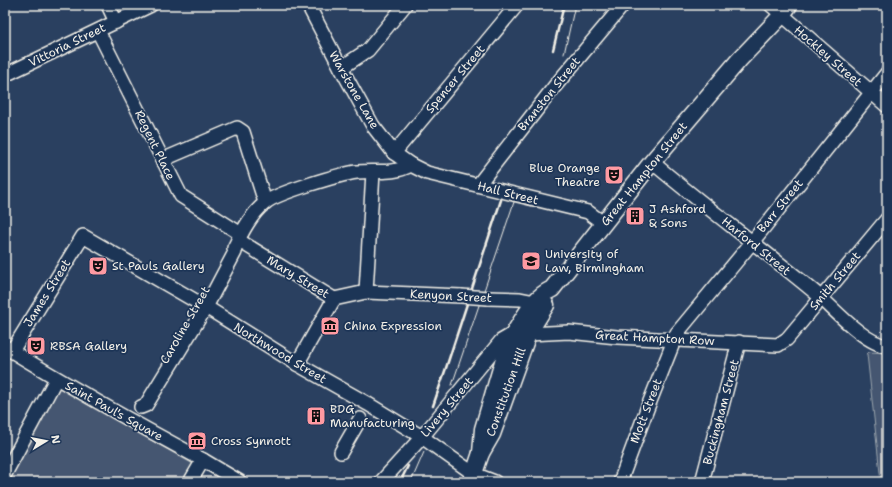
<svg xmlns="http://www.w3.org/2000/svg" width="892" height="487" font-family="'Shantell Sans',sans-serif">
<rect width="100%" height="100%" fill="#2a4060"/>
<filter id="ink" filterUnits="userSpaceOnUse"><feTurbulence type="fractalNoise" baseFrequency=".025" numOctaves="2"/><feDisplacementMap in="SourceGraphic" scale="8" xChannelSelector="R" yChannelSelector="G"/><feConvolveMatrix kernelMatrix="1 2 1 2 8 2 1 2 1" color-interpolation-filters="sRGB"/></filter>
<g filter="url(#ink)">
<!-- green -->
<g fill="#445771" stroke="#9ca4ac">
<path d="M869,352l18,1v129h-6l-14,-128z"/>
<path d="M59,388l134,76 -10,18h-175z"/>
</g>
<g fill="none" stroke-linecap="round" stroke-linejoin="round">
<!-- minor casing -->
<g stroke="#f4f1e8" stroke-width="16">
<g id="minor">
<path d="M108,5l8,17"/>
<path d="M308,5l33,63 32,58 21,27 17,12 16,8 161,39 15,11"/>
<path d="M771,5l116,101"/>
<path d="M98,31l83,165 60,38"/>
<path d="M341,68l27,-18 37,-45"/>
<path d="M5,75l146,-70"/>
<path d="M394,153l123,-148"/>
<path d="M162,160l75,-32 6,4 22,70"/>
<path d="M652,162c54,46 111,87 165,132 17,15 48,50 70,52"/>
<path d="M373,172l-7,120 95,4"/>
<path d="M478,185l77,-99 68,-81"/>
<path d="M238,240l96,59"/>
<path d="M488,298l32,1 15,3"/>
<path d="M334,299l32,-7"/>
<path d="M528,334l41,-2 48,5 161,8 9,-6 100,-120"/>
<path d="M5,347c65,40 131,77 198,113l-13,22"/>
<path d="M12,351l71,-115 123,71 91,57 71,40 54,33 52,37 21,8"/>
<path d="M297,364l37,-65"/>
<path d="M141,407l5,-2 60,-98 29,-55 -1,-4c8,-16 17,-34 31,-45 11,-10 76,-29 92,-31 20,-2 35,3 54,-7"/>
<path d="M341,452l19,-33"/>
<path d="M203,460l37,22"/>
<path d="M5,474l51,-95"/>
<path d="M381,482l41,-45 79,-96 12,-7"/>
<path d="M620,482l27,-73 30,-76 72,-87 138,-173"/>
<path d="M702,482l37,-140"/>
</g>
</g>
<!-- major casing -->
<g stroke="#f4f1e8" stroke-width="19">
<g id="major">
<path d="M481,453l2,-24 25,-84c6,-12 23,-42 33,-49 3,-3 7,-5 11,-7l100,-127 87,-102 43,-45 7,-10"/>
<path d="M471,482l10,-29 11,-19 36,-100 18,-29"/>
</g>
</g>
<!-- minor -->
<use href="#minor" stroke="#1d3557" stroke-width="13"/>
<!-- major -->
<use href="#major" stroke="#1d3557" stroke-width="16"/>
<!-- tram -->
<g stroke="#f4f1e8" stroke-width="1">
<path d="M564,54l11,-49"/>
<path d="M452,385l62,-183"/>
<path d="M411,482l13,-30"/>
</g>
<!-- rail -->
<g stroke="#f4f1e8" stroke-width="2.5">
<path d="M553,50l11,-45"/>
<path d="M433,406l13,-38 55,-168"/>
<path d="M400,482l8,-16"/>
</g>
<!-- minor-bridge casing -->
<g stroke="#f4f1e8" stroke-width="16" stroke-linecap="butt">
<path id="minor-bridge" d="M461,296l27,2"/>
</g>
<!-- minor-bridge -->
<use href="#minor-bridge" stroke="#1d3557" stroke-width="13"/>
</g>
</g>
<!-- icons -->
<defs>
<g id="theatre-square" transform="scale(1)"><rect x="-9" y="-9" width="18" height="18" rx="4" fill="#ff9aa2" stroke="#1d3557"/><path d="M-5-5.5Q0-4 5-5.5V0Q5 5 0 6Q-5 5-5 0ZM-3.3-2.5H-1v1.5H-3.3ZM1-2.5H3.3v1.5H1ZM-2.8 1Q0 5.5 2.8 1Z" fill="#111"/></g>
<g id="building-square" transform="scale(1)"><rect x="-9" y="-9" width="18" height="18" rx="4" fill="#ff9aa2" stroke="#1d3557"/><path d="M-4-6H4V6H1V3H-1V6H-4ZM-2.5-4.3h1.7v1.8h-1.7ZM.8-4.3h1.7v1.8H.8ZM-2.5-1h1.7V.8h-1.7ZM.8-1h1.7V.8H.8Z" fill="#111"/></g>
<g id="university-square" transform="scale(1)"><rect x="-9" y="-9" width="18" height="18" rx="4" fill="#ff9aa2" stroke="#1d3557"/><path d="M0-5L7-2L0 1L-7-2ZM-4 1L0 2.5L4 1V4Q0 6-4 4Z" fill="#111"/></g>
<g id="museum-square" transform="scale(1)"><rect x="-9" y="-9" width="18" height="18" rx="4" fill="#ff9aa2" stroke="#1d3557"/><path d="M0-6L6-3V-2H-6V-3ZM-5-1h2V3h-2ZM-1-1h2V3h-2ZM3-1h2V3H3ZM-6 4H6V6H-6Z" fill="#111"/></g>
</defs>
<g fill-rule="evenodd">
<use href="#theatre-square" x="614" y="175"/>
<use href="#building-square" x="635" y="216"/>
<use href="#university-square" x="531" y="261"/>
<use href="#theatre-square" x="98" y="266"/>
<use href="#museum-square" x="330" y="326"/>
<use href="#theatre-square" x="36" y="346"/>
<use href="#building-square" x="316" y="416"/>
<use href="#museum-square" x="197" y="441"/>
</g>
<g text-anchor="middle" stroke-width="3.5" stroke-linejoin="round" paint-order="stroke">
<!-- street labels -->
<g font-size="12" fill="#f4f1e8" stroke="#1d3557">
<text transform="translate(67 45) rotate(-26)" y="4">Vittoria Street</text>
<text transform="translate(828 56) rotate(41)" y="4">Hockley Street</text>
<text transform="translate(455 79) rotate(-50)" y="4">Spencer Street</text>
<text transform="translate(354 90) rotate(60)" y="4">Warstone Lane</text>
<text transform="translate(549 94) rotate(-51)" y="4">Branston Street</text>
<text transform="translate(155 145) rotate(64)" y="4">Regent Place</text>
<text transform="translate(644 174) rotate(-51)" y="4">Great Hampton Street</text>
<text transform="translate(508 193) rotate(14)" y="4">Hall Street</text>
<text transform="translate(780 206) rotate(-51)" y="4">Barr Street</text>
<text transform="translate(756 246) rotate(39)" y="4">Harford Street</text>
<text transform="translate(298 277) rotate(31)" y="4">Mary Street</text>
<text transform="translate(835 281) rotate(-50)" y="4">Smith Street</text>
<text transform="translate(47 293) rotate(-58)" y="4">James Street</text>
<text transform="translate(451 296) rotate(3)" y="4">Kenyon Street</text>
<text transform="translate(185 325) rotate(-60)" y="4">Caroline Street</text>
<text transform="translate(655 338) rotate(3)" y="4">Great Hampton Row</text>
<text transform="translate(280 353) rotate(31)" y="4">Northwood Street</text>
<text transform="translate(506 392) rotate(-70)" y="4">Constitution Hill</text>
<text transform="translate(447 407) rotate(-50)" y="4">Livery Street</text>
<text transform="translate(114 411) rotate(29)" y="4">Saint Paul's Square</text>
<text transform="translate(646 411) rotate(-69)" y="4">Mott Street</text>
<text transform="translate(721 412) rotate(-75)" y="4">Buckingham Street</text>
</g>
<!-- poi labels -->
<g font-size="12" fill="#f4f1e8" stroke="#1d3557" text-anchor="start">
<text x="600" y="172" text-anchor="end">Blue Orange<tspan x="600" dy="14">Theatre</tspan></text>
<text x="649" y="213">J Ashford<tspan x="649" dy="14">&amp; Sons</tspan></text>
<text x="545" y="258">University of<tspan x="545" dy="14">Law, Birmingham</tspan></text>
<text x="112" y="270">St Pauls Gallery</text>
<text x="344" y="330">China Expression</text>
<text x="50" y="350">RBSA Gallery</text>
<text x="330" y="413">BDG<tspan x="330" dy="14">Manufacturing</tspan></text>
<text x="211" y="445">Cross Synnott</text>
</g>
</g>
<!-- margin -->
<rect width="892" height="487" fill="none" stroke="#1d3557" stroke-width="20"/>
<rect x="10" y="10" width="872" height="467" fill="none" stroke="#f4f1e8" stroke-width="1.5" filter="url(#ink)"/>
<!-- north arrow -->
<g transform="translate(46 441) rotate(80)" stroke="#1d3557" stroke-width="3" paint-order="stroke">
<path d="M0-3L7 15L0 10L-7 15Z" fill="#f4f1e8"/>
<text y="-6" font-size="11" font-weight="bold" text-anchor="middle" fill="#f4f1e8">N</text>
</g>
</svg>
